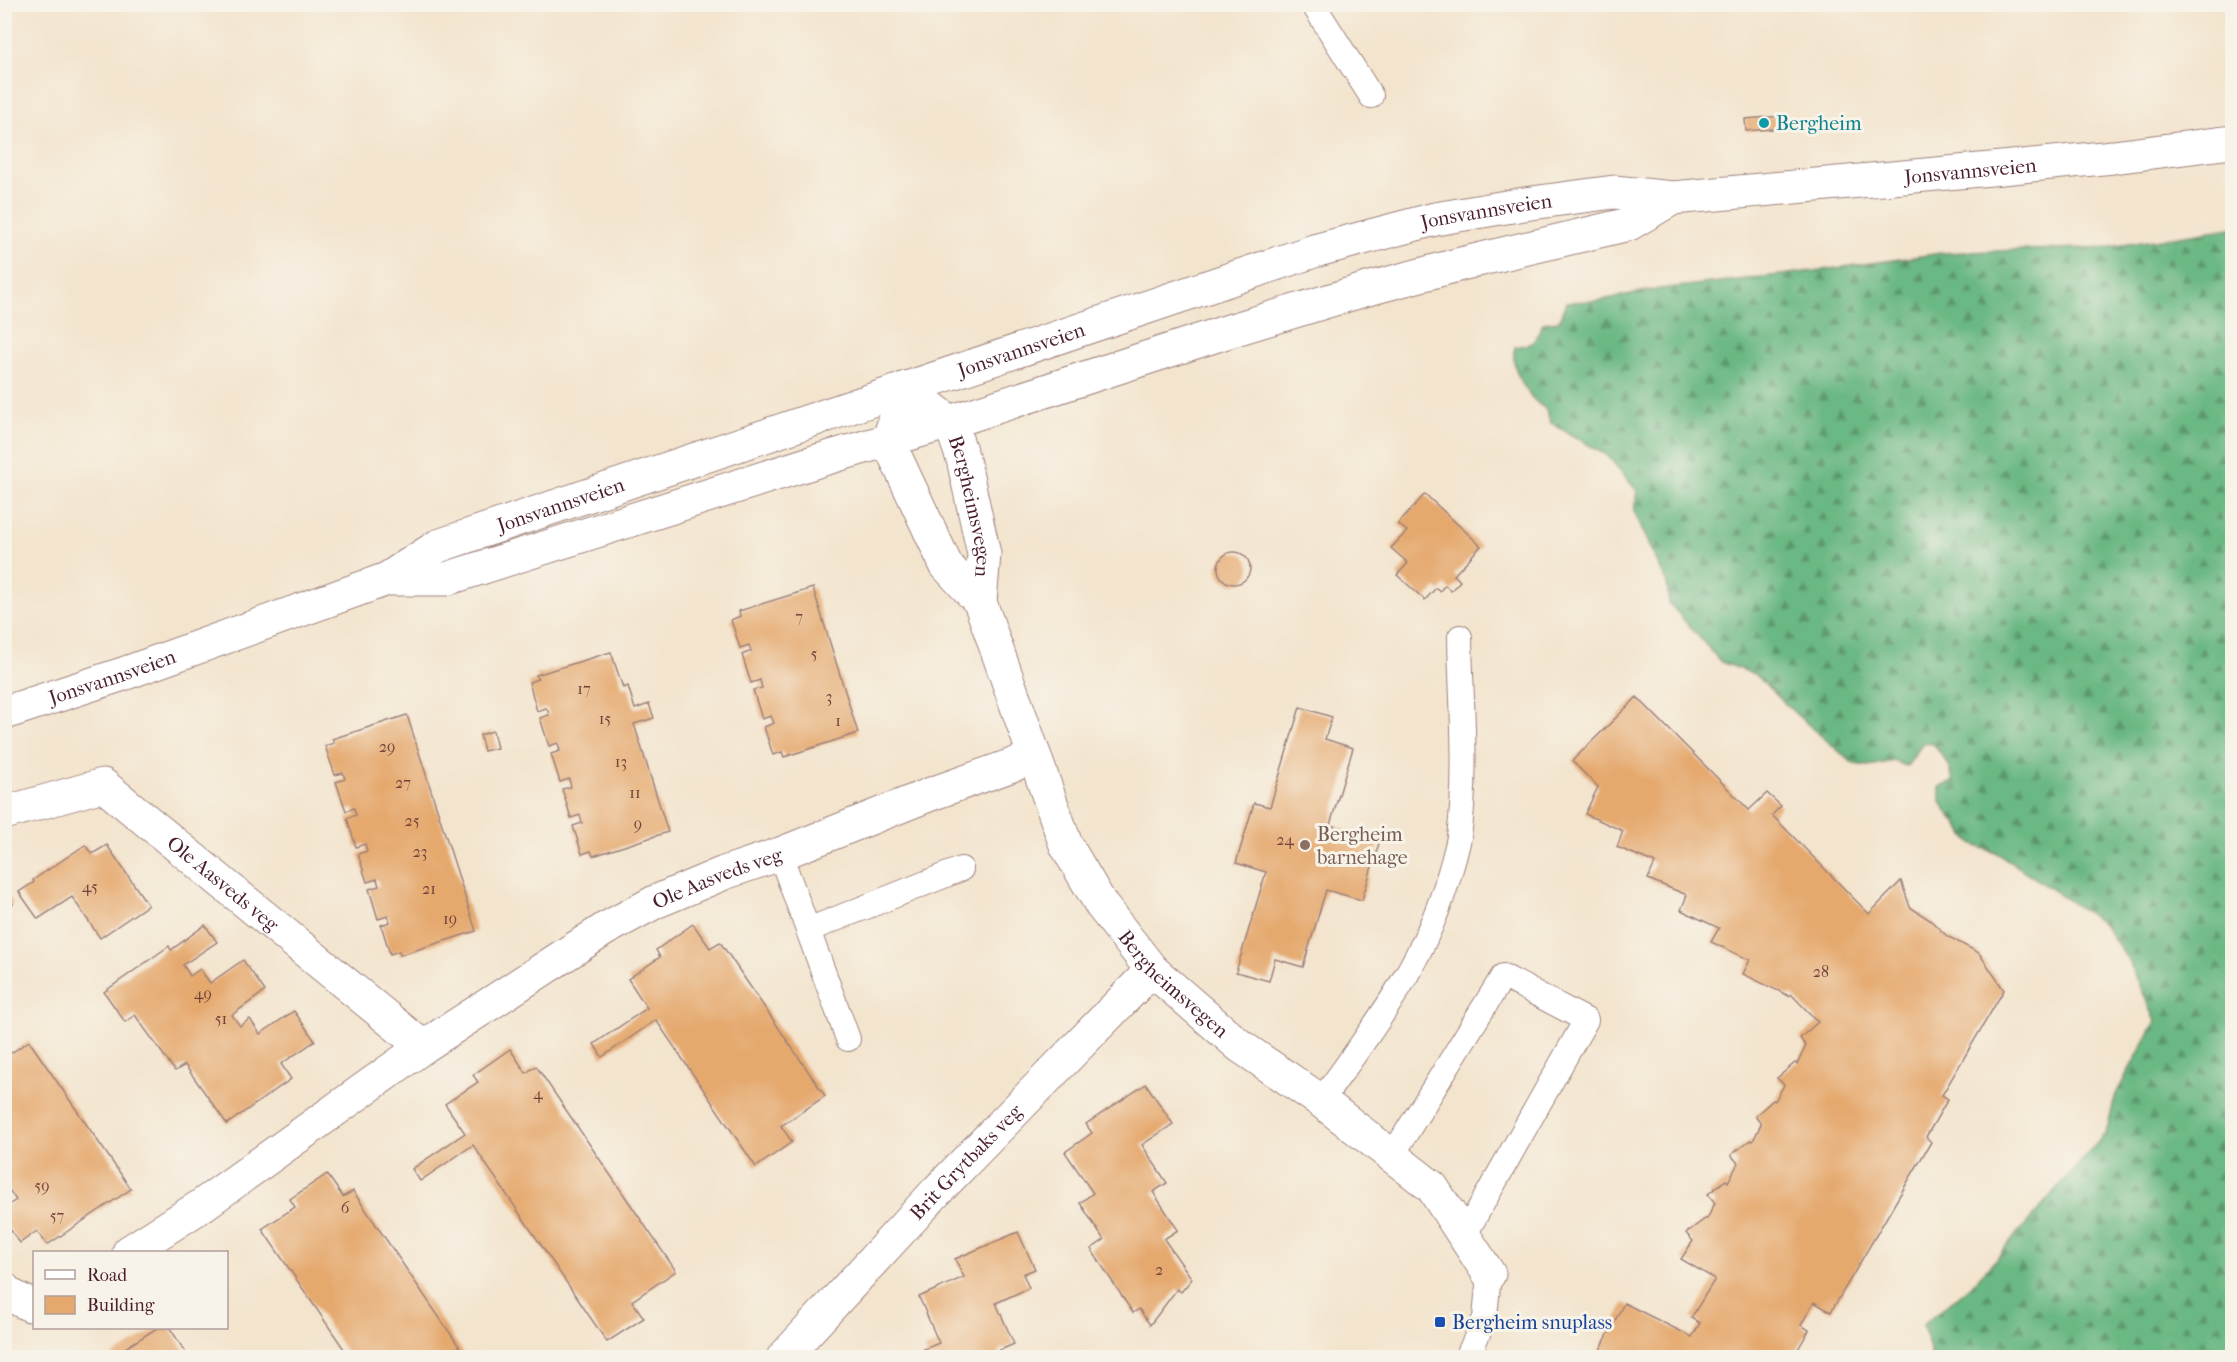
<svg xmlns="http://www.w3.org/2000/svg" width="2237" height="1362" font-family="'IM FELL French Canon',serif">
<defs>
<pattern id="forest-firs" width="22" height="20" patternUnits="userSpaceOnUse" patternTransform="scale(1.5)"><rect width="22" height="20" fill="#6bb883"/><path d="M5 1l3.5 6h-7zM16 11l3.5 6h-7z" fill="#5a956b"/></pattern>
</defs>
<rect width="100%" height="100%" fill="#f7f3e8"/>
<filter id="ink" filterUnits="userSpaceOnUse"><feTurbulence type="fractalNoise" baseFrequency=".0167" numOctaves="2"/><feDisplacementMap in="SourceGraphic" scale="12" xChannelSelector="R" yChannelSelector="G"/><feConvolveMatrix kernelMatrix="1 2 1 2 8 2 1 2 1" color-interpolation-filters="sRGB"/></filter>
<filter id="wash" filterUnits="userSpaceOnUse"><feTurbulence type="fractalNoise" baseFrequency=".008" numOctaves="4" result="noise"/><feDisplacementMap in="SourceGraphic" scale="24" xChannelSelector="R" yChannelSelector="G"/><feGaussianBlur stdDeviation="1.35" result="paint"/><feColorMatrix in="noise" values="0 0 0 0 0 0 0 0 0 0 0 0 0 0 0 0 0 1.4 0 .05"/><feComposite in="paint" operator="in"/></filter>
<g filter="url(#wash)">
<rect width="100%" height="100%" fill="#f3e4cd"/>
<!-- forest -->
<path fill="url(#forest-firs)" stroke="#5a6c57" stroke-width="1.5" d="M2232,228v1129h-300l-9,-32 55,-46 128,-146 10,-39 40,-73 -26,-58 -25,-38 -106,-71 -27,-10 -32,-43v-14l13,-5 -3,-15 -16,-23 -11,-1 -16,23 -14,-5 -24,5 -15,-2 -58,-50 -41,-40 -34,-12 -52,-59 -2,-20 -33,-72 3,-20 -29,-35 -57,-33 -5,-14c-18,-10 -37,-41 -31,-62l18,-4 10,-20 16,-2 7,-19 31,-1 55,-11 171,-20 119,-17 168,-6z"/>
<g id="blocks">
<!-- building -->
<g fill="#e5a96e">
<path d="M1783,116l1,12 -38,3 -1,-12z"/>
<path d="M1425,494l56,52 -27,29 6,6 -9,10 -6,-6 -5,6 -4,-3 -11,12 -28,-25 11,-12 -17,-15 16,-17 -9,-7z"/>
<circle cx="1234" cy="568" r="16"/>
<path d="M813,588l45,145 -74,24 -2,-5 -9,3 -9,-28 10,-4 -3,-7 -9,3 -9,-29 9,-2 -2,-8 -9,3 -9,-28 9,-4 -2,-6 -9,3 -9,-28 9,-4 -1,-5z"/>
<path d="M611,652l12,36 5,-2 7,23 14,-5 5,14 -20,6 34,108 -75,24 -2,-5 -9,3 -9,-28 9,-3 -2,-8 -9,3 -9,-29 9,-2 -2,-8 -9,3 -9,-28 9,-3 -2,-8 -9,3 -9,-28 9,-3 -1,-4 -2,-3 -9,3 -8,-29 9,-3 -2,-4z"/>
<path d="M1637,697l112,113 18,-17 14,13 -9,9 97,99 32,-33 9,26 20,13 17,16 32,17 25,37 -62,105 6,4 -22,38 5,5 -100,170 -17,-10 -13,23 8,5 -16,28h-35l-9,-5 -2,5h-151l28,-55 68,34 8,-14 -9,-5 24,-39 -34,-20 12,-18 -7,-8 19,-14h2l8,-16 -7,-9 18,-14 2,2 10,-19 -7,-8 19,-15 3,1 8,-17 -6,-8 18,-16 2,1 9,-16 -7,-7 18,-15 2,1 9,-18 -6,-8 18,-16 -27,-28 -2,2 -46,-22 7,-14 -39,-18 8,-14 -38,-18 6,-15 -39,-16 7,-16 -38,-16 6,-16 -38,-17 13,-27 -26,-26z"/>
<path d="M1300,707l32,10 -7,22 28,9 -23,77 50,15 -18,60 -36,-10 -23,77 -28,-8 -6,22 -33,-9 30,-100 -30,-9 18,-60 16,4z"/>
<path d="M407,715l69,216 -76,24 -1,-4 -9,3 -9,-29 9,-3 -2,-6 -10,3 -9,-30 10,-3 -2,-7 -10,3 -9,-28 9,-3 -2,-7 -9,3 -9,-29 9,-3 -2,-7 -8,3 -10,-29 9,-3 -2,-6 -8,2 -10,-29 9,-3 -2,-4z"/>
<path d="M493,731l4,17 -13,3 -4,-16z"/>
<path d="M85,845l7,9 15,-9 41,60 -48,33 -28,-41 -34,22 -19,-27 15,-10 -1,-2z"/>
<path d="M4,890l9,14 -9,5z"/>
<path d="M693,924l17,24 10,-6 105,154 -44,30 11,16 -36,25 -100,-147 -54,37 -8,-13 53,-36 -19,-29 32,-22 -4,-7z"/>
<path d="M205,925l12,17 -34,23 7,11 10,-7 10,14 33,-23 22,31 -33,24 8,11 10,-7 10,15 34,-23 21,30 -34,23 10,15 -64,45 -42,-59 -10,6 -40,-56 -10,7 -21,-30 65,-46 2,4z"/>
<path d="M29,1041l102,148 -84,56 -10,-14 -17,12 -16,-22v-13l12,-8 -12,-17v-125z"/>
<path d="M510,1049l16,24 10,-7 140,205 -44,30 12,17 -37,24 -134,-197 -53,36 -8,-12 53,-36 -20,-29 33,-22 -5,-7z"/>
<path d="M1146,1084l27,40 -31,21 25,38 -14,9 25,38 -14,9 28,40 -11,13 -4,-3 -27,36 -11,-16 -6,4 -42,-64 13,-9 -24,-37 13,-10 -28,-41 27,-19 -6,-9z"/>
<path d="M327,1174l16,23 10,-6 114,167h-117l-88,-129 33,-22 -5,-8z"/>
<path d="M1018,1232l17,37 -12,5 6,14 -33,15 18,41 -16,7 3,7h-73l-4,-9 15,-6 -20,-46 45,-20 -9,-18z"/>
<path d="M157,1328h13l19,30h-80z"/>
</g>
</g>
</g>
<g filter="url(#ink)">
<use href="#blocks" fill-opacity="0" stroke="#9e827c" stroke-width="1.5"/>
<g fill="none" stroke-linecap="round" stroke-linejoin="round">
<!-- service casing -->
<g stroke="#9e827c" stroke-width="26">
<g id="service">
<path d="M1313,4l58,92"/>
<path d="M780,854l68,185"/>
<path d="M808,930l153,-61"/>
<path d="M1321,1101c54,-75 104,-139 129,-229 3,-11 7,-23 9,-35 9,-66 2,-133 1,-200"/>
<path d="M1392,1156l111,-180 83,44 -122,216"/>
<path d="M1467,1358l18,-40 4,-44"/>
</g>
</g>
<!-- minor casing -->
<g stroke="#9e827c" stroke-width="35">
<g id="minor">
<path id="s1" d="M980,602l-34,-37 -58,-124 18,-53 44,34 13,37 21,95 -4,48 86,243 36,61 50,64 88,76 81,55 111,86 57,87"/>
<path id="s2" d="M4,813l99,-28 320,262"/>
<path id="s3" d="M129,1252l72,-46 222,-159 182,-118 50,-27 69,-29 56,-19 151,-60 104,-37"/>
<path d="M4,1289l4,5 22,11 4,-1"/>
<path id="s4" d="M783,1358l153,-166 216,-222"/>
</g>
</g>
<!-- secondary casing -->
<g stroke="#9e827c" stroke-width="35">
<g id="secondary">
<path d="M387,579h59l371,-118 133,-39 279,-91 135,-41 101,-27 164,-39 44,-26"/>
<path id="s5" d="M4,713l119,-39 264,-95 51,-33 876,-295 121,-32 89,-15 90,-12 59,6 329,-30 111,-11 119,-15"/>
</g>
</g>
<!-- service -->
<use href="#service" stroke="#fff" stroke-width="24"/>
<!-- minor -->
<use href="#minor" stroke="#fff" stroke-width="33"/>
<!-- secondary -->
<use href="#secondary" stroke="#fff" stroke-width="33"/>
</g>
</g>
<!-- markers -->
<circle fill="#0f9aa8" stroke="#f7f3e8" stroke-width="2" cx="1764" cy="123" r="6"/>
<circle fill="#8d6e63" stroke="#f7f3e8" stroke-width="2" cx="1305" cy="845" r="6"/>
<rect fill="#1a4fb4" stroke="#f7f3e8" stroke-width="2" x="1434" y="1316" width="12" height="12" rx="3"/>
<g text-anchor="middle" stroke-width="6" stroke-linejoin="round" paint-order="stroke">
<!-- number labels -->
<g font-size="16" fill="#71423c">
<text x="799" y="622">7</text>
<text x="814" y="659">5</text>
<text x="584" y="694">17</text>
<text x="829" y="702">3</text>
<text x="605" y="724">15</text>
<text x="838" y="726">1</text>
<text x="387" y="752">29</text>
<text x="621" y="767">13</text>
<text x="403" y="788">27</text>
<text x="635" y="798">11</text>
<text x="412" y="826">25</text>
<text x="638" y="829">9</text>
<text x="1285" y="845">24</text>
<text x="420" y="857">23</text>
<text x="90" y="892">45</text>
<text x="429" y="894">21</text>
<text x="450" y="924">19</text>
<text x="1821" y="977">28</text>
<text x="203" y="999">49</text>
<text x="221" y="1024">51</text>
<text x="538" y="1099">4</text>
<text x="42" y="1191">59</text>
<text x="345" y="1213">6</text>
<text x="57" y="1221">57</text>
<text x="1159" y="1275">2</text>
</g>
<!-- culture labels -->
<g font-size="20" fill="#0d838f" stroke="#f7f3e8" text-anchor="start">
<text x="1776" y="130">Bergheim</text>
</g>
<!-- street labels -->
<g font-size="20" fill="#4a1f2b" stroke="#f7f3e8">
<text dy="7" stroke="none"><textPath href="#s5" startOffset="2055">Jonsvannsveien</textPath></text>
<text dy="7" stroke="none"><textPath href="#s5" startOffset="1568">Jonsvannsveien</textPath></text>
<text dy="7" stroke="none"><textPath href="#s5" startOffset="1082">Jonsvannsveien</textPath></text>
<text dy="7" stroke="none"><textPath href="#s5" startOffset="596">Jonsvannsveien</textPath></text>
<text dy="7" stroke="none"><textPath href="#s1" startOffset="386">Bergheimsvegen</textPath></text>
<text dy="7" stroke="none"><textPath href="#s5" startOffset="114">Jonsvannsveien</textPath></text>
<text dy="7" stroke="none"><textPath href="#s3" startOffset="699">Ole Aasveds veg</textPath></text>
<text dy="7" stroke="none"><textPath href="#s2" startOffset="258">Ole Aasveds veg</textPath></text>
<text dy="7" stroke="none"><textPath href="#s1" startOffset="918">Bergheimsvegen</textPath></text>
<text dy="7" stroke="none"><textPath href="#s4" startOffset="268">Brit Grytbaks veg</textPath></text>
</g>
<!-- education labels -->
<g font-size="20" fill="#785e54" stroke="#f7f3e8" text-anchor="start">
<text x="1317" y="841">Bergheim<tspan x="1317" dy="23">barnehage</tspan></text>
</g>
<!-- transit labels -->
<g font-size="20" fill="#164399" stroke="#f7f3e8" text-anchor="start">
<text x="1452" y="1329">Bergheim snuplass</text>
</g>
</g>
<!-- margin -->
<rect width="2237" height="1362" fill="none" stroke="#f7f3e8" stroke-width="24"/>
<!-- legend -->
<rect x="33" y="1251" width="195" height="78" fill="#f7f3e8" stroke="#b29e9c" stroke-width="1.5"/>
<rect x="45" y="1270" width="30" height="9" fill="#ffffff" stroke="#b29e9c" stroke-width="1.5"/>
<text x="87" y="1281" font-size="18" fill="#4a1f2b">Road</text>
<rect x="45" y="1296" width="30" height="18" fill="#e5a96e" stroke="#b29e9c" stroke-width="1.5"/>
<text x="87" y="1311" font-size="18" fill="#4a1f2b">Building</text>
</svg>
